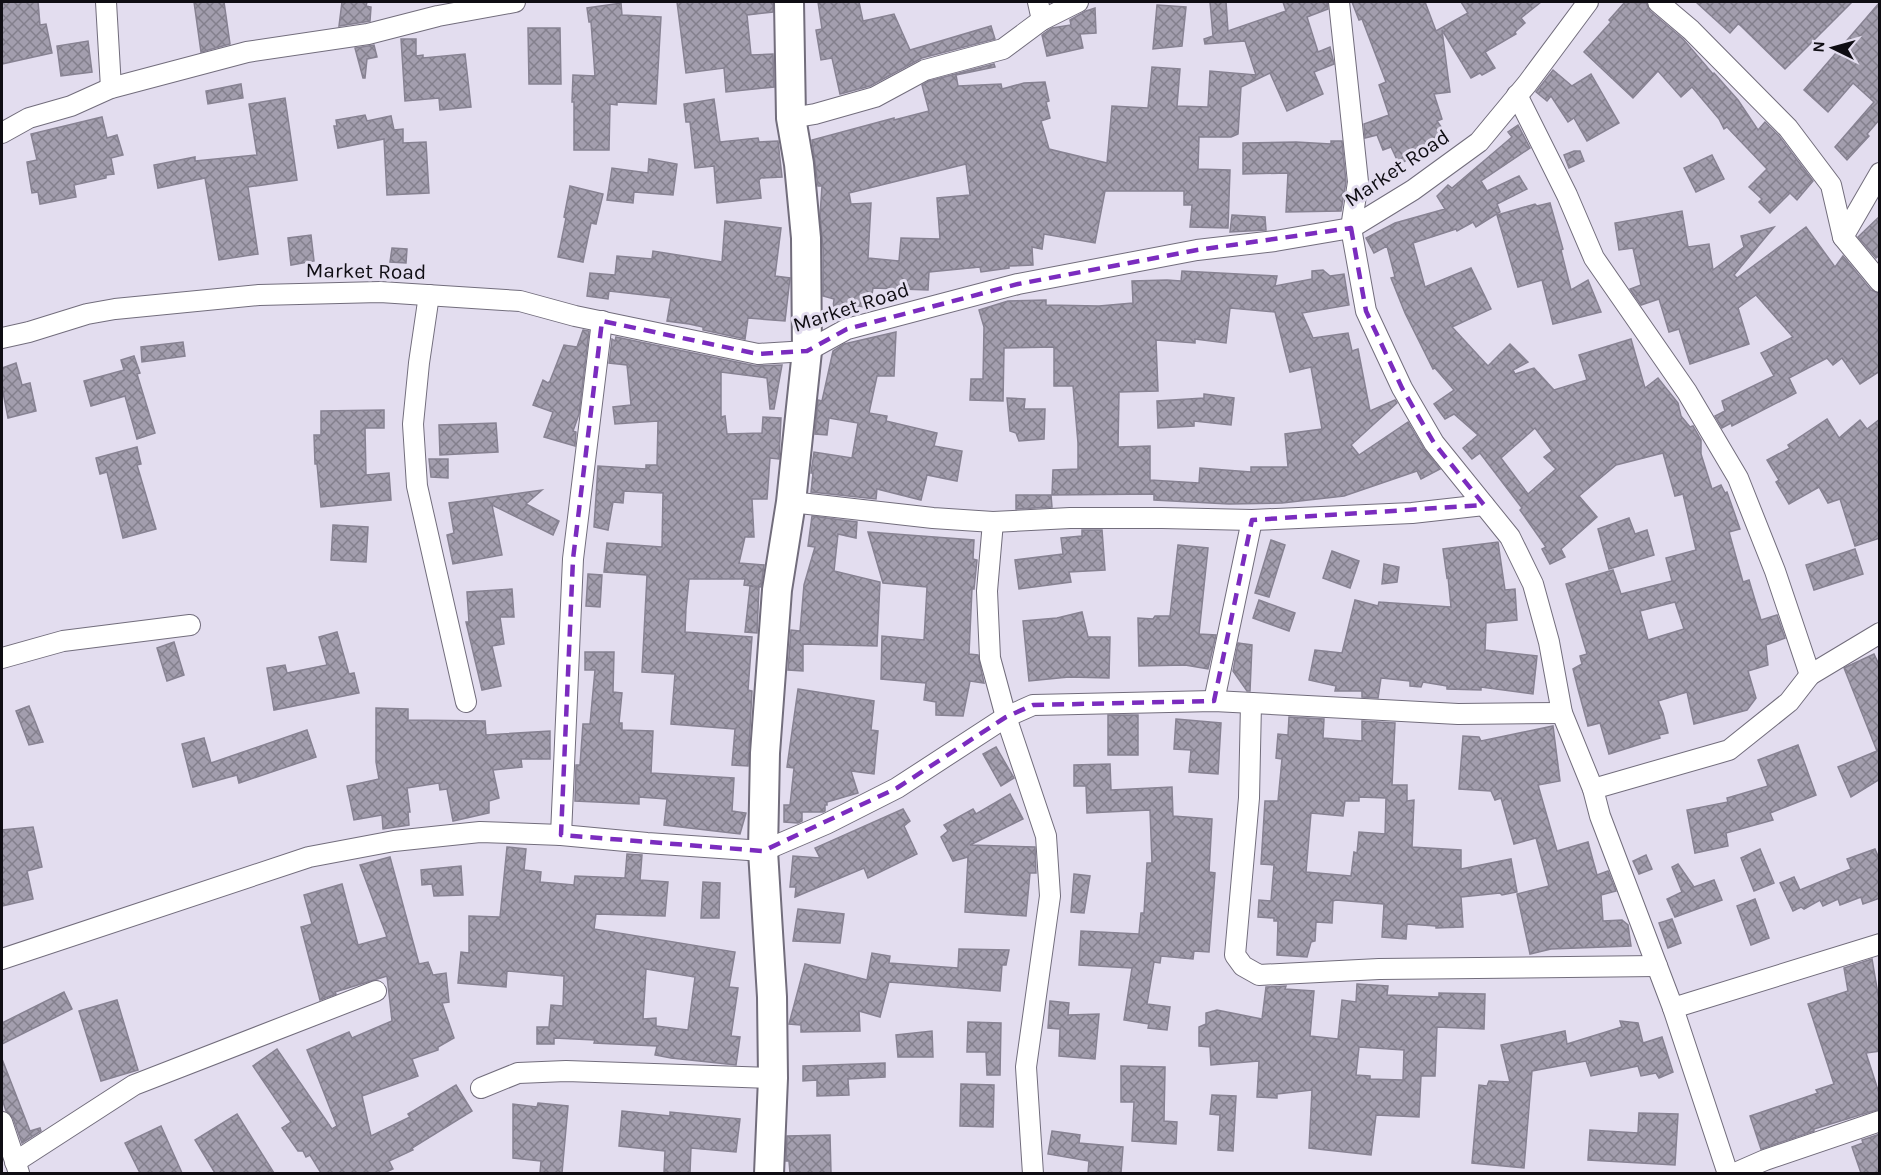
<svg xmlns="http://www.w3.org/2000/svg" width="1881" height="1175" font-family="Karla,sans-serif">
<defs>
<pattern id="building-cross-hatch" width="8" height="8" patternUnits="userSpaceOnUse" patternTransform="scale(1.5)"><rect width="8" height="8" fill="#a39eae"/><path d="M0 0l8 8M0 8l8-8" fill="none" stroke="#837f8c"/></pattern>
</defs>
<rect width="100%" height="100%" fill="#e3ddef"/>
<!-- building -->
<g fill="url(#building-cross-hatch)" stroke="#878292" stroke-width="1.5" fill-rule="evenodd">
<path d="M2,2h36l2,23 6,-1 6,29 -50,11z"/>
<path d="M194,2h30l6,42 -29,8z"/>
<path d="M342,2h25l-1,4 5,1 -1,14 -31,5z"/>
<path d="M677,2h96v10l-26,3 4,40 22,-1 1,33 -48,5 -2,-24 -38,5z"/>
<path d="M818,2h41l4,19 31,-7 16,36 81,-24 4,13 -73,19 -52,28 -30,8 -8,-36 -11,2 -5,-30 6,-1z"/>
<path d="M1210,2h16l2,29 58,-20 -3,-9h44l1,7 -21,8 11,35 12,-5 4,17 -20,8 9,22 -36,17 -17,-38 -29,14 -3,47 -7,3h-32l-1,32 32,1 -2,58 -38,-1 2,-22h-8v-14h-79l-10,52 -51,-9 -2,15 -10,-2 1,18 -24,1v2l-28,4 -1,-5 -51,5 -1,18 -55,-2 -3,20 -22,-4 -1,11h-15l2,-16 -11,-3v-47l-3,-33 2,-30h-4l-6,-46 82,-22v2l35,-9 -7,-26 7,-4 65,-17 1,3 -39,8 2,11 43,-2 1,5 22,-6 21,-1 4,19 -3,1 4,16 -9,3 8,28 58,14 5,-57 36,2 4,-41 28,2 -3,37 31,1 2,-36 46,4 -11,-34 -40,3 -1,-5 9,-3zM966,164l4,31 -33,3 3,41 -39,-1 -2,23 -31,-3 3,-55 -20,1 -2,-11z"/>
<path d="M1352,2h73l11,29 32,-18 -7,-11h80l-20,16 4,5 -10,9 1,2 -31,18 10,16 -13,7 -2,-2 -9,5 -29,-48 8,62 -16,2 8,25 -5,2 9,13 -29,21 -18,9 -8,-17 -8,3 -6,-15 -12,3 -1,-14 25,-9 -10,-30 7,-3 -24,-63 -3,1z"/>
<path d="M1625,2l21,1 4,8 33,28 30,35 1,-1 24,27 20,30 7,-8 14,14 34,45 -16,19 -7,-7 -20,20 -11,-11 3,-3 -13,-12 18,-18 -40,-42 -3,2 -5,-10 -27,-32 -11,10 -23,-26 -25,27 -49,-46 27,-30 -2,-2z"/>
<path d="M1696,2h156l-67,67 -45,-44 -2,-1 -8,9z"/>
<path d="M1880,2v117l-13,15 2,2 -22,24 -12,-13 39,-45 -21,-19 -25,29 -24,-22z"/>
<path d="M621,3l1,12 39,2 -5,87 -39,-2v3l-7,-1 -1,46h-35v-48h-2l1,-27 22,1 -4,-54h-2l-2,-14z"/>
<path d="M1157,5l29,2 -4,39 -29,3z"/>
<path d="M1095,8l1,25 -16,1 3,14 -36,8 -5,-21 10,-7 19,-3 -1,-5 16,-9z"/>
<path d="M528,28h32l1,56h-32z"/>
<path d="M401,39h15v17l7,-1v3l42,-4 6,53 -31,3 -1,-12 -34,3z"/>
<path d="M88,41l4,31 -31,4 -4,-30z"/>
<path d="M374,45l3,12 -10,2 -2,19h-2l-8,-30z"/>
<path d="M1553,70l19,16 19,-12 28,49 -32,18 -13,-23 -6,4 -17,-26 -4,5 -11,-9z"/>
<path d="M241,84l2,14 -35,6 -2,-13z"/>
<path d="M285,98l12,82 -49,7 10,67 -39,6 -14,-82 -47,10 -4,-23 41,-8v4l62,-6 -8,-51z"/>
<path d="M714,99l6,43 38,-4 1,4 19,-1 4,36 -21,1 -2,2 2,18 -44,5 -3,-37 -19,2 -5,-46h-4l-2,-18z"/>
<path d="M365,115l2,6 24,-5 3,14 9,-1v14l23,-1 3,51 -42,2 -3,-56 -46,9 -4,-22h3l-1,-6z"/>
<path d="M102,117l5,21 10,-3 6,20 -12,3 3,16 -8,1v3l-32,7 2,12 -36,7 -2,-12 -6,1 -3,-18 -2,-13 10,-2 -6,-26z"/>
<path d="M1518,125l12,23 -49,33 6,10 32,-15 8,13 -30,15 3,8 -24,15 -3,-5 -16,9 -1,-2 -43,14 12,44 46,-19 20,41 -39,18 36,39 22,-22 18,18 -15,8 2,4 19,-6 20,22 33,-10 -8,-25 52,-16 14,49 13,-10 20,25 3,13 9,11 3,-1 8,14v14l11,35 9,-4 4,8 2,-1 13,37 -11,3 14,50 6,-2 12,40 16,-5 8,23 -19,7 2,20 -20,6 8,27 -9,12 -53,14 -7,-32 -29,9 5,12 5,20 -9,2 1,3 -51,16 -9,-31 -12,3 -10,-37 -5,-20 9,-5 -2,-8 7,-2 -21,-70 47,-14 8,24 51,-13 -6,-23 30,-8 -13,-56 -8,2 -12,-43 -47,12 -37,31 18,21 -36,32 4,8 -15,7 -8,-15 4,-2 -26,-37 2,-2 -42,-55 -8,6 -9,-11 15,-13 -24,-21 -9,5 -11,-15 20,-14 -19,-22 -2,1 -28,-56 -14,-35 4,-1 -8,-31 -13,7 -8,-15 29,-15 50,-14 -8,-13 11,-11 4,3 60,-51 -4,-5zM1535,428l17,23 -8,6 12,12 -28,25 -27,-36zM1675,602l9,27 -36,11 -8,-29z"/>
<path d="M1331,141h11l4,41 -5,29 -55,1 2,-39 -45,1v-31l53,-1 35,2z"/>
<path d="M1574,151h6l4,10 -15,7 -5,-13z"/>
<path d="M1712,155l12,24 -28,13 -12,-24z"/>
<path d="M649,159l28,5 -4,31 -39,-3 -1,11 -26,-3 5,-32 36,5z"/>
<path d="M570,186l33,8 -7,30 -5,-1 -8,39 -25,-5 8,-39 -2,-1z"/>
<path d="M1550,203l13,46 -2,1 10,40 17,-10 13,32 -48,12 -11,-44 -24,7 -21,-72 38,-11 2,2z"/>
<path d="M1682,211l6,36 21,-3 4,26 31,-23 -3,-11 33,-9 -40,48 3,3 69,-51 29,40 8,-11 28,34 9,4v77l-20,13 -18,-26 -9,7 -6,-7 -38,20 7,15 -64,33 -1,-3 -9,5 -7,-12 10,-5 -3,-10 52,-25 -13,-23 32,-16 -37,-42 -18,13 11,36 -59,20 -11,-35 -10,3 -10,-33 -18,6 -11,-16 11,-4 -8,-37 -14,2 -4,-27z"/>
<path d="M1232,215l33,2 1,13 -36,2z"/>
<path d="M1880,216v39l-4,3 -18,-21z"/>
<path d="M725,221l56,7 -6,48 15,2 -5,43 -37,-3 -3,21 -42,-9v-3l-14,-3 -22,-3 4,-23 -62,-7 -1,8 -21,-3 3,-23 25,2 2,-19 35,3 1,-8 69,11z"/>
<path d="M311,235l3,26 -23,4 -3,-27z"/>
<path d="M392,248l15,1 -1,14 -16,-1z"/>
<path d="M1323,270l7,6 14,-2 5,31 -47,8 11,25 35,-5 4,18 6,-2 12,62 25,-11 2,3 -46,42 8,10 49,-33 16,27 16,20 -19,10 -4,-8 -73,25 -62,7 -53,1 -75,-4v-6l-102,1 1,-25 25,-1v-26l-5,-57h-19v-39l-50,1 -1,53 -33,-1 1,-21h12l1,-52 -5,-17 29,-9 38,-1v5l53,1 34,-3 -1,-22 35,-1 14,1 1,-10 95,5 -2,10 37,-7v-8zM1230,308l45,4 15,60 21,-5 11,62 -37,5 3,33h-37v5l-51,-4 -1,15 -49,-3v-34l-32,1 1,-55 39,-1 -2,-51 39,3v-4l31,4z"/>
<path d="M583,330l6,1 -10,83 -6,17 3,1 -1,14 -31,-9 9,-25 -20,-7 10,-25 5,3 2,-2 14,-36 13,2z"/>
<path d="M896,332l-2,44h-17l-8,37 18,3 -1,5 51,12 -3,13 28,5 -5,30 -30,-6 -6,25 -44,-11 -1,10 -65,-7 2,-19h-2l3,-21 38,6 6,-35 -29,-5 -2,17 -12,-1 3,-34 4,1 11,-50 11,-7z"/>
<path d="M616,337l140,29 26,-1 -8,44h-4l-3,-31 -46,-6v45l4,-1 2,18 35,-1 1,-16 18,1 -2,41 -9,-1 -3,41h-15l2,38h-9l-6,26 25,2 -3,22 -17,-2 1,-6h-56l-3,30 -1,23 67,5 -4,53 4,1 -4,75 -16,-1 3,-36 -64,-5 4,-50 -33,-2 5,-97 -43,-3 3,-29 55,4 1,-54 -39,-2 -1,12 -10,-1 -5,28 -14,-3 4,-61 48,3v-4h11l1,-44 -43,3 -2,-17 18,-2 -4,-40 -18,-2 3,-24 3,2z"/>
<path d="M183,342l2,14 -43,6 -1,-15z"/>
<path d="M134,356l6,17 -3,1 18,59 -18,6 -12,-43 -34,10 -7,-25 40,-11 -3,-10z"/>
<path d="M16,363l6,22 8,-2 6,28 -28,7 -6,-31v-19z"/>
<path d="M1204,394l30,4 -3,27 -37,-4v5l-36,2 -1,-27 47,-3z"/>
<path d="M1007,398l18,1 -1,10h21l-1,30 -25,2 -3,-8 -6,-2z"/>
<path d="M384,410v18h-19l1,47 23,-2 2,27 -70,7 -4,-43h-2l-1,-29h7v-24z"/>
<path d="M1827,419l12,19 21,-18 7,9 13,-10v119l-25,8 -15,-47 -12,4 -9,-16 -30,17 -13,-22 3,-2 -12,-20 23,-12 -2,-3z"/>
<path d="M496,423l2,29 -58,3 -1,-30z"/>
<path d="M137,447l4,17 -4,1 19,64 -33,9 -16,-66 -7,2 -4,-16z"/>
<path d="M429,459h19v19l-17,-1z"/>
<path d="M542,490l-16,14 33,17 -6,14 -61,-30 10,50 -49,9 -6,-29 7,-2 -5,-30z"/>
<path d="M1016,495h35l1,12 -36,2z"/>
<path d="M812,516l45,6 -1,16 -18,-4 -4,37 46,11 -3,64 -74,-2v27l-15,-1 3,-40 9,1 4,-46 11,-38 -7,-1z"/>
<path d="M1629,518l6,16 12,-4 7,25 -45,14 -11,-40z"/>
<path d="M333,525l35,2 -2,35 -35,-2z"/>
<path d="M1082,530h20l3,40 -36,2 2,10 -52,7 -4,-29 48,-6 -2,-16 21,-2z"/>
<path d="M868,532l106,8 -1,19 4,1 -3,29h-2l-3,65 9,1 6,28 -14,-2 -7,35 -27,-1v-13l-12,-2 2,-17 -45,-4 1,-43 42,4 3,-53 -44,-4z"/>
<path d="M1271,540l14,5 -16,52 -14,-4z"/>
<path d="M1498,542l7,48 10,-1 2,31 -31,3 -1,27 52,6 -4,38 -52,-7v3l-34,-1v-3l-24,-4 -2,5 -11,-1v-5l-29,-3 -3,20 -16,-1v-6h-27l1,-5 -27,-6 6,-30 27,3 13,-53 23,6 1,-4 72,5 -3,-30 -1,1 -4,-29z"/>
<path d="M1178,545l30,3 -9,86 17,1 -8,34 -23,-4 -46,1 -1,-48 15,1 2,-3h15z"/>
<path d="M1855,549l8,25 -49,16 -8,-25z"/>
<path d="M1332,551l27,10 -9,27 -27,-10z"/>
<path d="M1384,564l15,3 -2,15 -15,2z"/>
<path d="M588,574l14,1 -2,32 -14,-1z"/>
<path d="M750,586l9,1 -2,46 -12,-1z"/>
<path d="M512,589l2,28h-14l4,27 -12,2 9,40 -19,4 -16,-68h3l-2,-30z"/>
<path d="M1259,600l36,13 -6,18 -36,-13z"/>
<path d="M1082,612l6,25h22l-1,41 -40,-1 -40,4 -6,-60 34,-3z"/>
<path d="M337,632l12,42 5,-1 5,20 -85,17 -7,-42 18,-3 2,8 40,-8 -8,-28z"/>
<path d="M174,642l10,33 -17,6 -10,-33z"/>
<path d="M1238,643l14,2 -2,46h-3l-14,-20z"/>
<path d="M585,652h29l-1,40 9,1 -3,30h3v7l31,1 -2,42 83,5 -2,33 14,2 -6,21 -76,-9 3,-26 -28,-2v7l-64,-3 1,-36h4l3,-41h7l5,-54h-10z"/>
<path d="M1874,654l6,13v112l-29,18 -13,-30 39,-16 -33,-83z"/>
<path d="M798,689l76,12 -3,29 7,1 -2,20 -2,23 -23,-3 7,22 -31,9v3h-2v6l-2,1h-21v9l-4,2 -14,-1v-17h6l4,-37 -7,-1z"/>
<path d="M29,706l14,36 -14,3 -13,-34z"/>
<path d="M376,708l32,1v11l77,1 1,14 64,-4v28h-29l1,8 -29,3 6,28 -10,3v12l-36,8 -6,-32 -7,1 -1,-7 -32,5 3,24h-2l1,13 -26,4 -1,-14 -28,5 -7,-34 32,-7 -3,-17z"/>
<rect x="1108" y="715" width="30" height="40"/>
<path d="M1289,717l35,2 -1,19 39,3v-20l33,2 -3,62h15v16l7,-1 -2,47 49,3v19l50,-10 6,33 -15,3 -2,-2 -39,4 2,30 -27,1v-2l-29,-2 -1,15 -24,-2 2,-33 -48,-4 -3,1 -1,22 -16,-1 -1,19 -4,1 -4,15 -30,-2 1,-34h-4v-3l-16,-1 1,-17 12,1 3,-36 -13,-1 4,-63h13l4,-42 -6,-1 2,-24 10,1zM1359,797l27,1 -1,36 -26,-2 -2,21 -3,-1 -3,24 -45,-4 5,-59 32,3 2,-15h14z"/>
<path d="M1176,719l45,4 -3,51 -29,-2 2,-22 -17,-1z"/>
<path d="M1553,726l7,55 -22,4 19,66 31,-9 9,33 11,-4 8,20 -15,4 2,26 19,-1 6,5 3,21 -80,3 -21,5 -13,-60 32,-8 -13,-48 -22,6 -13,-46 -6,2 -4,-9 -32,-2 4,-53 16,1 2,4z"/>
<path d="M307,730l9,27 -77,26 -2,-8 -44,12 -11,-43 22,-6 7,25z"/>
<path d="M1798,745l18,50 -46,18 3,7 -47,13 2,13 -33,7 -8,-43 41,-8 -1,-4 41,-12 -10,-26z"/>
<path d="M996,747l18,31 -13,8 -18,-32z"/>
<path d="M1110,764l1,26 61,-3 1,29 39,3 -3,53 6,1 -6,79 -15,-1 -1,8 -32,-3 -1,7 -6,-1 -7,42 23,3 -3,23 -19,-2 1,-4 -25,-4 8,-52 -53,-3 2,-34 58,3 2,-21h3l3,-50h5l-2,-53 -63,3 -1,-27h-12v-21z"/>
<path d="M1010,794l13,25 -53,26 65,2 1,26h-6l-4,43 -61,-4 3,-55 -15,4 -12,-24 7,-6 -4,-6 29,-16 3,5z"/>
<path d="M903,809l7,12 -6,5 13,28 -49,24 -4,-10 -69,29 1,-10h-6l3,-31 27,2 -5,-10z"/>
<path d="M33,827l9,40 -15,4 6,28 -31,7v-76z"/>
<path d="M507,847l19,2 -2,21 17,2 -1,10 34,3 1,-9 50,2 2,-24 15,1 -2,25 28,2 -3,34 -69,-2 -2,15 141,23 -6,35 9,1 -7,48 9,1 -4,28 -65,-7 -16,-3 2,-9 -63,-3 1,-3 -41,-2v6h-17v-17h12l2,-22 12,1 1,-30 -57,-5 -1,16 -48,-4 3,-31 8,1v-37l31,1zM646,969l49,8 -7,53 -32,-4v-8l-13,1z"/>
<path d="M1760,849l14,34 -20,8 -13,-33z"/>
<path d="M1875,849l5,12v37l-17,6 -2,-7 -21,8 -2,-6 -15,7 -3,-6 -16,9 -3,-2 -8,4 -13,-28 14,-6 6,13 51,-21 -4,-10z"/>
<path d="M1646,855l6,14 -13,5 -6,-13z"/>
<path d="M390,857l29,107 9,-2 5,13 13,-2 3,29 -7,1 12,35 -16,9v3l-26,9 6,17 -56,20 9,40 39,-19 -2,-3 48,-29 16,26 -60,37 1,2 -24,11 4,8 -9,4h-63l-11,-18 -4,2 -3,-6h-5l-16,-23 9,-6 -38,-56 24,-17 55,80 5,-3 -30,-76 42,-18 3,6 40,-17 -5,-45 -52,16 1,2 -16,6 -19,-73 11,-3 -8,-29 38,-11 16,61 29,-8 -27,-72z"/>
<path d="M1678,864l16,23 20,-7 8,20 -47,17 -8,-18 15,-7 -10,-25z"/>
<path d="M461,866l2,29 -29,1 -2,-12 -10,1 -1,-15z"/>
<path d="M1074,874l16,2 -6,37 -13,-1z"/>
<path d="M703,882l17,1 -1,35h-18z"/>
<path d="M1755,899l14,39 -18,7 -14,-39z"/>
<path d="M798,909l46,5 -4,29 -47,-2z"/>
<path d="M1672,919l9,24 -13,5 -9,-25z"/>
<path d="M959,949l50,1 -3,15h-4l-2,26 -111,-9 -9,35 -21,-6 1,20 -59,1v-7l-12,-1 16,-60 62,16 5,-27 18,3 -1,7 69,5z"/>
<path d="M1872,959l8,47v45l-14,2 14,43v13l-66,20v2l-53,18 -11,-33 68,-23 -2,-3 18,-6 -26,-80 40,-13 -4,-23z"/>
<path d="M1357,984l31,2 -1,9 52,2v-4l46,1 -1,35 -47,-2 -2,49h-14l-2,41 -43,-2 -5,40 -62,-7 3,-58 -35,4v4l-20,-1 2,-36 -48,4 -1,-18 -11,-1v-19l7,-3v-11l11,-3 45,9 4,-32 20,-1 -1,3 29,2 -4,45 28,3 4,-39 14,2zM1359,1047l45,3 -1,30 -33,-1v-3l-14,-1z"/>
<path d="M64,992l8,17 -70,35v-21z"/>
<path d="M117,1000l21,70 -37,11 -22,-70z"/>
<path d="M1050,1001l19,2 -1,12 31,-1 -4,45 -36,-3 1,-27 -12,-1z"/>
<path d="M1620,1021l18,2 5,20 19,-6 11,35 -14,6 -3,-5 -15,3 -3,-10 -47,10 -5,-15 -54,10 -8,97 -52,-5 7,-78 8,1 2,-5 21,1 -9,-37 64,-14 2,13 55,-17z"/>
<path d="M968,1022l33,1 -1,52h-13l-1,-23h-19z"/>
<path d="M932,1031l1,26h-35l-2,-22z"/>
<path d="M2,1059l28,72 10,-3 1,3 -19,12 -9,-25 -7,-7 -4,-12z"/>
<path d="M885,1063v14l-37,2 1,16 -32,1v-16l-14,1v-15z"/>
<path d="M1121,1066l44,1 -1,54 13,1 -1,22 -44,-3 2,-39h-13z"/>
<path d="M961,1084l33,1 -1,42 -33,-1z"/>
<path d="M1212,1095l24,1 -3,55 -15,-1 2,-35 -10,-1z"/>
<path d="M538,1103l30,3 -6,67h-22l1,-12 -28,-3v-54l24,3z"/>
<path d="M622,1111l48,5v-4l70,7 -4,33 -45,-4 -1,25h-26l1,-22 -46,-5z"/>
<path d="M1639,1113l39,1 -3,51 -87,-5 2,-30 48,3z"/>
<path d="M237,1114l37,59h-59l-20,-33z"/>
<path d="M161,1126l21,47h-42l-15,-30z"/>
<path d="M1052,1131l28,4 -1,8 44,4 -2,26h-33l1,-12 -41,-7z"/>
<path d="M1880,1134v39h-19l-9,-26 11,-4 -1,-3z"/>
<path d="M830,1135l1,38h-41l-1,-12h-3l1,-25z"/>
</g>
<g fill="none" stroke-linecap="round" stroke-linejoin="round">
<!-- street casing -->
<g stroke="#726d7c" stroke-width="22">
<g id="street">
<path d="M106,2l5,86"/>
<path d="M1038,2l4,18"/>
<path d="M1339,2l19,180 -7,46 15,83 36,77 32,55 76,94 23,47 16,58 13,71 31,76 7,27 73,192 55,166"/>
<path d="M1658,2l33,28 97,98 43,57 12,52 37,45"/>
<path d="M1517,95l50,100 27,63 93,134 51,86 37,93 35,104"/>
<path d="M791,118l24,-4 60,-17 50,-27 78,-21 39,-29 36,-18"/>
<path d="M2,133l27,-15 42,-12 40,-18 136,-36 121,-18 70,-18 77,-14"/>
<path d="M1843,237l37,-64"/>
<path d="M429,295l-10,68 -6,61 4,62 49,216"/>
<path d="M2,338l27,-6 58,-18 28,-5 144,-14 121,-3 140,9 55,15 183,38 49,-3 40,-22 171,-45 179,-34 78,-9 76,-13 62,-38 66,-48 48,-58 61,-82"/>
<path d="M791,502l142,16 60,4 77,-4h92l90,2 160,-7 72,-8"/>
<path d="M993,522l-6,69 3,67 16,59 40,119 4,60 -24,171 7,107"/>
<path d="M2,658l61,-17 127,-16"/>
<path d="M1214,701l38,-181"/>
<path d="M1251,703l-2,95 -14,157 8,11 16,9 120,-6 278,-3"/>
<path d="M1593,789l136,-39 60,-48 21,-27 70,-42"/>
<path d="M561,835l12,-276 29,-238"/>
<path d="M2,959l307,-102 85,-16 86,-9 81,3 86,8 116,8 63,-27 71,-36 109,-71 27,-12 181,-4 244,13 104,-1"/>
<path d="M1673,1008l207,-64"/>
<path d="M481,1088l37,-15 48,-2 207,7"/>
<path d="M2,1122l17,51"/>
<path d="M15,1162l119,-77 242,-94"/>
<path d="M1733,1174l32,-14 115,-39"/>
</g>
</g>
<!-- secondary casing -->
<g stroke="#726d7c" stroke-width="32">
<path id="secondary" d="M769,1174l4,-96 -1,-81 -9,-146 2,-98 12,-163 14,-88 16,-151 -1,-113 -7,-74 -8,-46 -2,-116"/>
</g>
<!-- street -->
<use href="#street" stroke="#fff" stroke-width="20"/>
<!-- secondary -->
<use href="#secondary" stroke="#fff" stroke-width="28"/>
</g>
<!-- marked area -->
<path fill="none" stroke="#7b2cbf" stroke-width="4.5" stroke-dasharray="12 8" stroke-linejoin="round" d="M1351,228l15,83 36,77 32,55 50,62 -232,15 -38,181 -181,4 -27,12 -109,71 -134,63 -202,-16 12,-276 29,-238 156,33 49,-3 40,-22 171,-45 179,-34z"/>
<g text-anchor="middle" stroke-width="6" stroke-linejoin="round" paint-order="stroke">
<!-- street labels -->
<g font-size="21" fill="#0f0d13" stroke="#e3ddef">
<text transform="translate(1397 168) rotate(-34)" y="7">Market Road</text>
<text transform="translate(366 271) rotate(1)" y="7">Market Road</text>
<text transform="translate(851 307) rotate(-18)" y="7">Market Road</text>
</g>
</g>
<!-- border -->
<rect width="1881" height="1175" fill="none" stroke="#0f0d13" stroke-width="6"/>
<!-- north arrow -->
<g transform="translate(1833 48) rotate(275)" stroke="#e3ddef" stroke-width="4.5" paint-order="stroke">
<path d="M0-4.5L10 22L0 15L-10 22Z" fill="#0f0d13"/>
<text y="-9" font-size="16" font-weight="bold" text-anchor="middle" fill="#0f0d13">N</text>
</g>
</svg>
